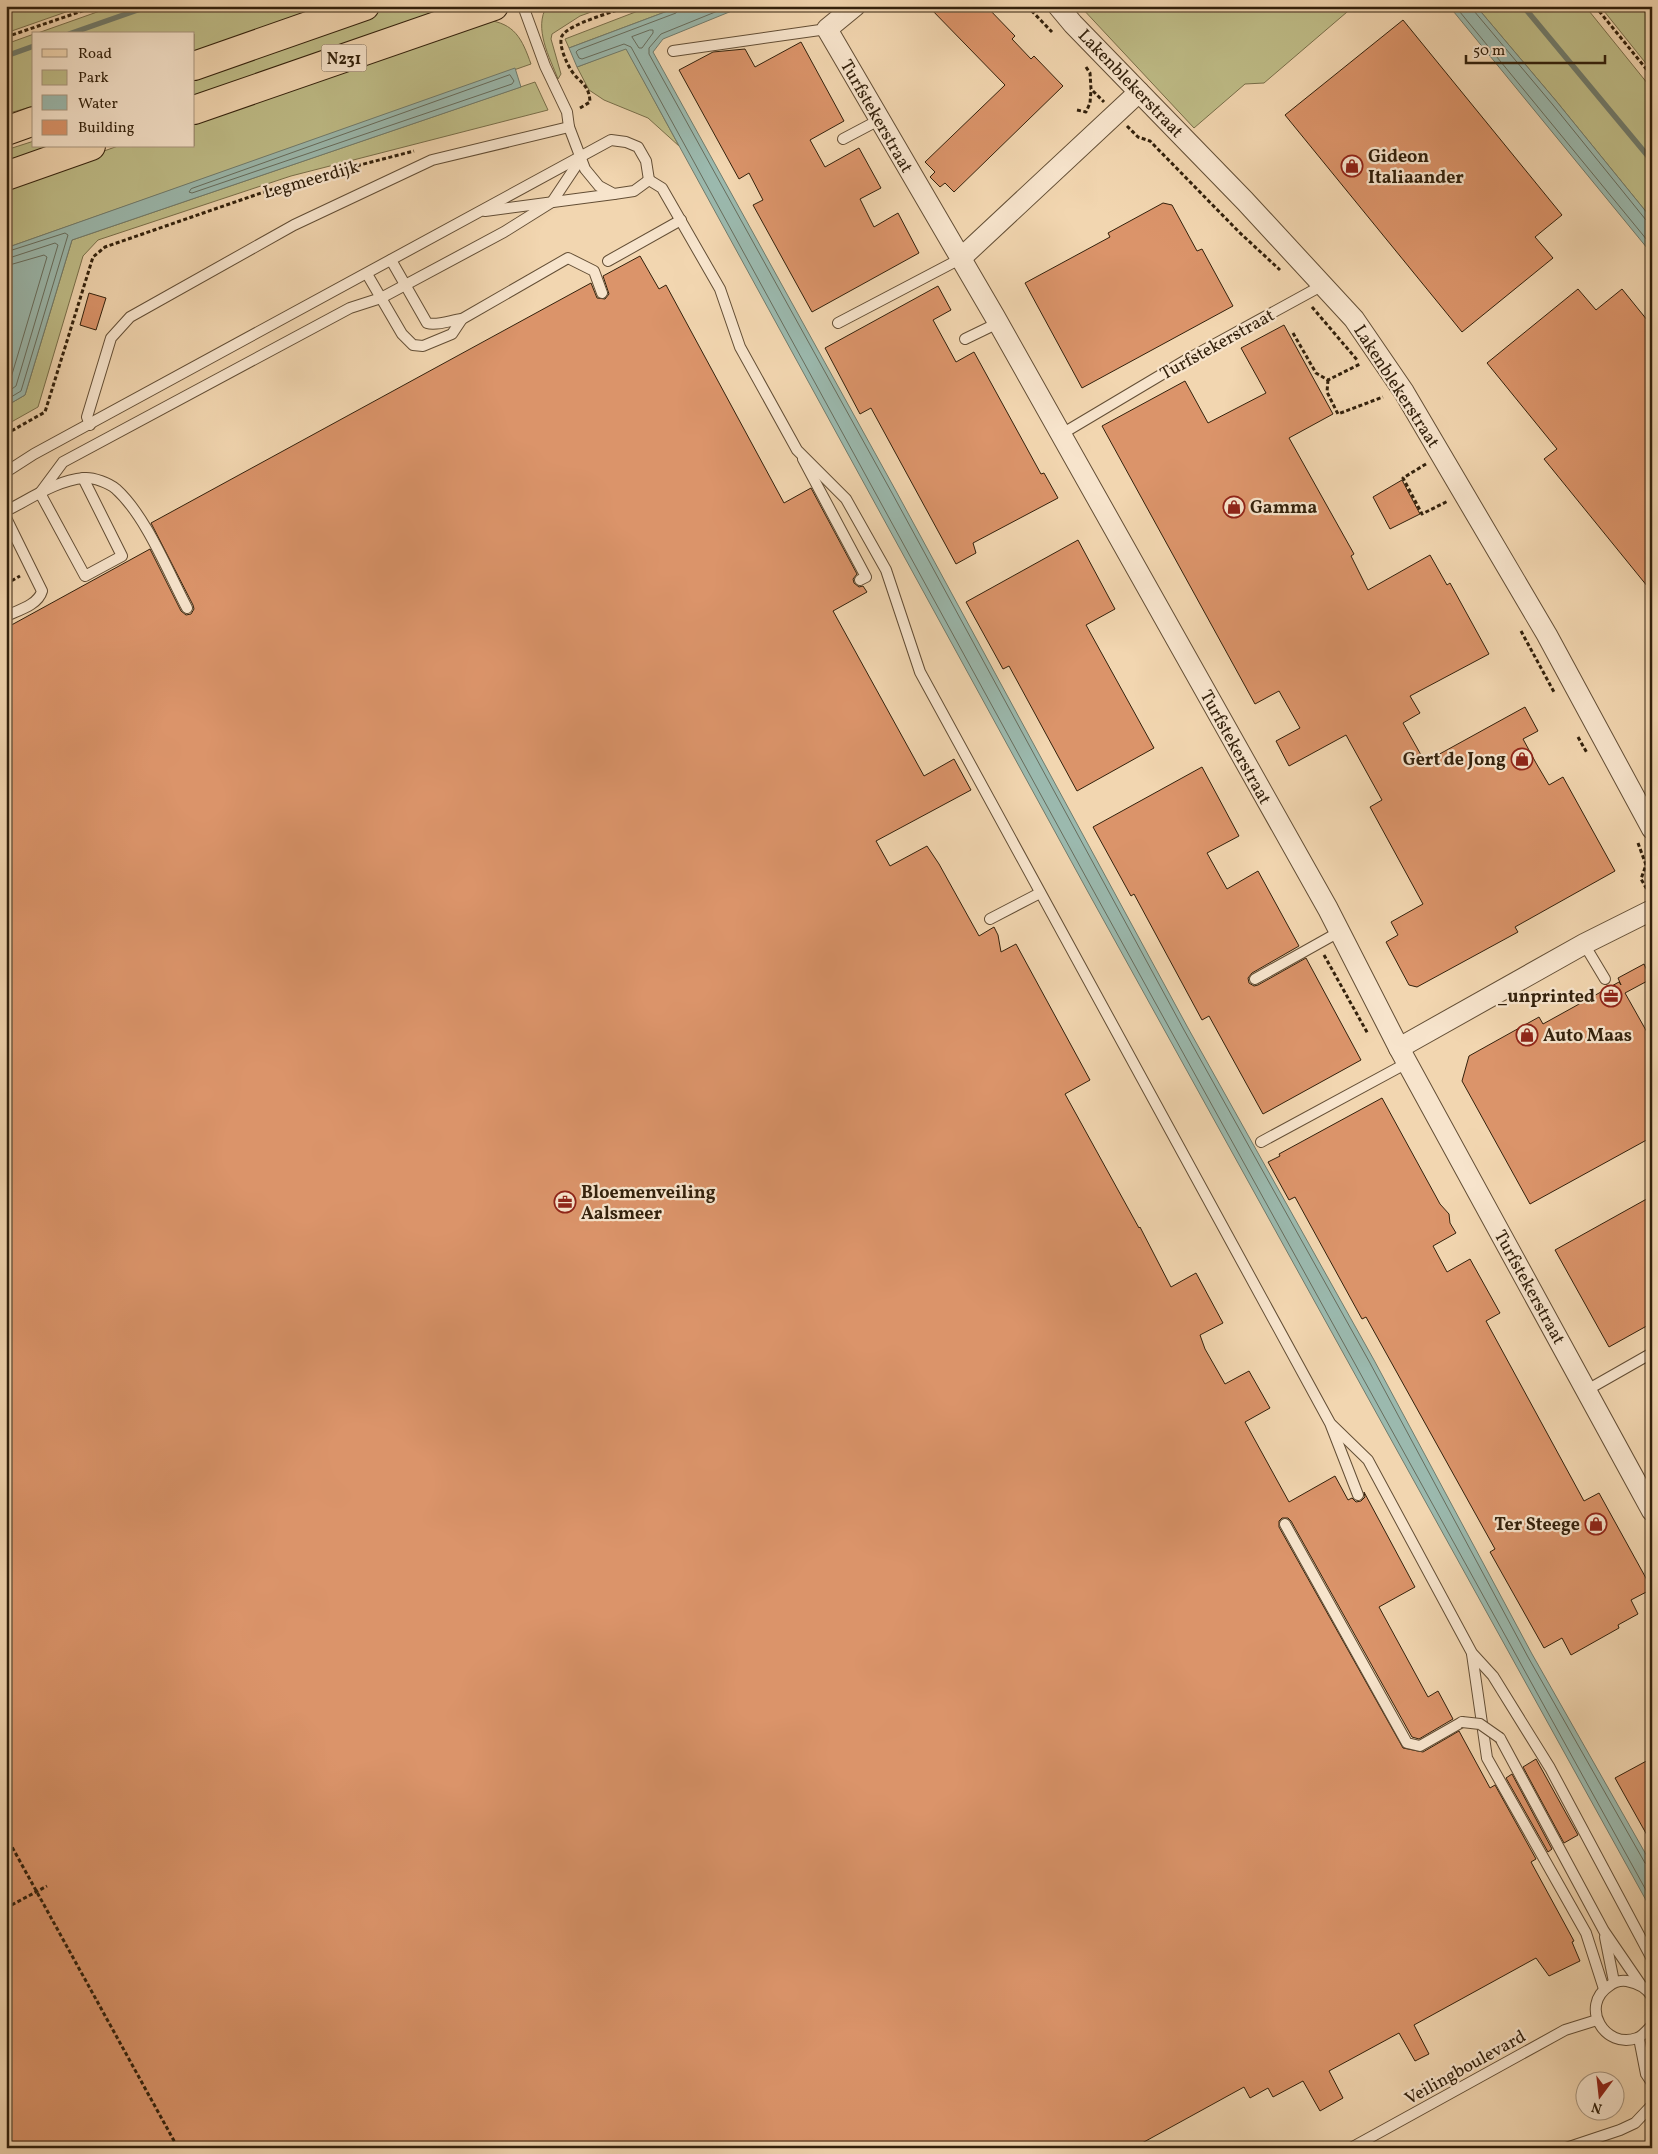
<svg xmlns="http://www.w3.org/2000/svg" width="1658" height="2154" font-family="Vollkorn,serif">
<rect width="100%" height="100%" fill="#f2d6b0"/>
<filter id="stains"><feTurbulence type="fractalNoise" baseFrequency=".004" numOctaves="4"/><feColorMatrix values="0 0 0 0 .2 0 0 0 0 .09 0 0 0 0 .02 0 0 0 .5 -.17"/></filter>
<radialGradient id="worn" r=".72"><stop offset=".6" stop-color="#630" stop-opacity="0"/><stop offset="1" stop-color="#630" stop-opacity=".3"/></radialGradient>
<!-- green -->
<g fill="#bfbd88" stroke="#796f4a">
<path d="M6,6h77l-77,27z"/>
<path d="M114,6h216l-136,48v-20h-159z"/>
<path d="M391,6h65l-262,92v-23z"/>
<path d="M547,6h61l-28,10 -28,18 -1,5 10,35 -3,5c-8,-21 -25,-51 -11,-73z"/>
<path d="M651,6h30l-112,42 -4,-9z"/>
<path d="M1080,6h274l-90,77 -19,1 -51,44z"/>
<path d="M1476,6h109l67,83v130l-95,-117z"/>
<path d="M1600,6h52v65z"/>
<path d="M486,20c29,3 36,19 45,44l-525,184v-62l112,-40h76v-26z"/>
<path d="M34,34v72l-28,8v-70z"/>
<path d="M626,48l53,98 -31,-28 -44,-18 -15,-10 -12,-23z"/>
<path d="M535,82l13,28 -257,66 -193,64 -15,16 -45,151 -32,18v-19l19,-11 47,-155z"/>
<path d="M34,141v5h24l-52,18v-14z"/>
</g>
<!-- water -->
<g fill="#9bb9ae" stroke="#717c6d">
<path d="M681,6h63l-81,33 -10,13 243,439 292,537 186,332 158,294 120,211v46l-564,-1019 -462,-843 -49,18 -8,-19z"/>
<path d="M1449,6h27l81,96 95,117v35z"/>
<path d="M515,68l6,19 -449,153 -47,155 -19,11v-158z"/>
</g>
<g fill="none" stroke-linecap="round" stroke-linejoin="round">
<!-- shore -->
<g stroke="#676d5d" stroke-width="1">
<path d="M680,6l-4,7 -98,37 -2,2 3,6 3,1 42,-15 7,3 462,843 559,1011"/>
<path d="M730,6l-69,28 -12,14v6l243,439 292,537 186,333 158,294 117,206 7,3"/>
<path d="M1455,6l197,240"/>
<path d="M1473,6l1,5 79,94 93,115 6,2"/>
<path d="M650,30h3v3l-11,15h-3l-7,-11z"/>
<path d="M510,75l4,6 -2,3 -320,109 -3,-1 2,-3z"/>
<path d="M6,252l59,-19 3,2 -47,156 -15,9"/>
<path d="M6,259l49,-16 3,2 -42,141 -10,7"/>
<path d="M6,266l38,-11 3,2 -37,124 -4,3"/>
</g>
<!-- stream -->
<g stroke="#717c6d" stroke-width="5.5">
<path d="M1523,6l129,155"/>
<path d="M69,34l80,-28"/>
<path d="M6,56l28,-10"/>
</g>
</g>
<!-- building -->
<g fill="#db946a" stroke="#33210c">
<path d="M928,6h58l29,30 -3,3 19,20 3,-3 29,30 -109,106 -9,-9 -5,4 -10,-10 5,-5 -10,-10 80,-77z"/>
<path d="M1403,20l159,195 -27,22 18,21 -91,74 -177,-217z"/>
<path d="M801,42l43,79 -34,19 15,27 34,-19 22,40 -21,11 14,28 24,-14 21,40 -107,59 -59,-107 10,-5 -14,-27 -10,6 -60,-109 34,-18 32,-3 10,18z"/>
<path d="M1163,203l9,2 25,46 5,-2 31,57 -151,82 -57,-105 85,-46 -2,-4z"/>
<path d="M640,256l19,33 7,-4 118,218 27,-15 46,86 -4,5 1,4 5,4 4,-1 4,6 -34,19 91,165 30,-17 17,31 -95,51 14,25 37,-20 12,18 40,72 15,-9 4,8 3,17 15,-8 74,136 -25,14 74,134 1,-1 31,60 25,-14 27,50 -23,12 5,14 20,35 24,-13 21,37 -25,14 44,80 46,-26 13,24 4,-2 4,4 5,-1 4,-4 -1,-5 51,95 -36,20 49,90 10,-6 15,28 -34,20 -7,-2 -121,-216 -3,-3h-6l-3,3v6l124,221 20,4 36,-21 31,57 5,-3 41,74 -5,3 43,79 -2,1 8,19 -31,15 -13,-18 -122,67 15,29 -14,7 -16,-28 -70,38 14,27 -23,13 -17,-30 -30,16 -5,-9 -18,10 -6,-11 -111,61h-1127v-1520l144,-79 31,62 5,4 5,-1 3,-5 -1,-4 -42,-82 440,-240 6,15 8,1 4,-5 -6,-18z"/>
<path d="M938,286l13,24 -18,10 23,42 18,-10 67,122 3,-1 14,25 -85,45 3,10 -20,11 -85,-156 -11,6 -35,-66z"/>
<path d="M1578,289l18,21 26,-21 30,37v266l-108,-133 13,-10 -70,-86z"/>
<path d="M89,293l17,5 -10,32 -16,-5z"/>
<path d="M1284,325l49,89 -44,24 65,116 -3,2 17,34 62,-35 17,30 3,-2 39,71 -79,42 10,17 -17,10 22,39 100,-55 13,24 -15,8 13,24 13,22 14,-8 52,94 -100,56 3,5 -101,55 -8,-2 -23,-43 12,-7 -7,-13 32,-18 -53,-97 12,-7 -36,-65 -57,31 -13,-25 24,-13 -21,-37 -24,13 -153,-278 83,-45 23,42 58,-30 -25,-45z"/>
<path d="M1402,480l18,34 -30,15 -17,-32z"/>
<path d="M1078,540l37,69 -29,16 68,123 -77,43 -68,-125 -6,3 -37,-67z"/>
<path d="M1202,767l37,69 -32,17 20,36 31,-18 41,75 -47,27 -4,5 1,5 5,3 4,-1 48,-27 55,102 -98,54 -54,-98 -7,4 -68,-126 -3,2 -38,-69z"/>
<path d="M1644,964l7,15 -26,14 27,48v96l-122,67 -68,-123 7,-25 70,-39 4,7 76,-42 2,3 -3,-7z"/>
<path d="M1382,1098l58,106 9,10 1,9 6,10 -23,13 14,26 23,-13 30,54 -14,8 98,180 15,-8 53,96 -21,11 7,14 -20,11 1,3 -48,27 -9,-17 -18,10 -54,-96 5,-3 -129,-232 -4,2 -67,-122 -6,3 -21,-38 12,-6 -1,-2z"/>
<path d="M1652,1196v127l-43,24 -54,-97z"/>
<path d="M1652,1758v86l-37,-66z"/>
<path d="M1536,1759l42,76 -14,8 -41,-76z"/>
<path d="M1512,1774l40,75 -4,3 -42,-74z"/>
</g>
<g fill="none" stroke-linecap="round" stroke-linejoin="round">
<!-- service casing -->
<g stroke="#634e35" stroke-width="12">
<g id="service">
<path d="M523,6l22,60 22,46 2,15 16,42 14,17 15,8 20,-3 15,-11"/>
<path d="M673,51l154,-22"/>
<path d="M843,139l36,-19"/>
<path d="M649,180l13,8 58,101 20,58 57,103 49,49 40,71 34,102 410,751 28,72"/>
<path d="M485,211l129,-17"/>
<path d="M391,260l36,63c11,3 24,-3 35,-4"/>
<path d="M608,261l73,-41"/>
<path d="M367,274l35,60 11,11 10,1 29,-12 10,-15 106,-61 26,13 8,22"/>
<path d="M838,323l122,-64"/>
<path d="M965,339l33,-16"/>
<path d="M90,425l-3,-8 24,-79 19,-21 164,-92 138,-65 137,-33"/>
<path d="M1060,435l126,-75 137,-75"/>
<path d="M803,459l63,118 -6,3"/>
<path d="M6,472l28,-18 577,-314 15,2 12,5 8,14 3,19"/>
<path d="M40,493l23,-31 287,-154 31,-10 123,-66 48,-30 28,-42"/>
<path d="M40,493l45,83 37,-20 -39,-78"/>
<path d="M6,511c24,-12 51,-31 78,-33 9,-1 25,5 32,11 30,27 52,83 71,119"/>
<path d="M6,518l36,73c-4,14 -23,19 -36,25"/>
<path d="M990,919l50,-26"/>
<path d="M1584,944l21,35"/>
<path d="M1255,979l84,-47"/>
<path d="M1261,1142l146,-79"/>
<path d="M1587,1390l65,-37"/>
<path d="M1332,1425l36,35 104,193 21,23 57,92 102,191"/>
<path d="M1285,1524l122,219 13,3 42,-24"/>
<path d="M1472,1654l15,104 99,175 18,56"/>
<path d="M1500,1738l104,193 37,54"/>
<path d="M1605,1937l9,45"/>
<path d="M1652,1997c-5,-10 -15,-14 -25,-16 -6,-1 -13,1 -18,5 -30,20 -4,64 28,52 6,-2 11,-9 15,-13"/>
<path d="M1639,2038l7,36 6,9"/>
<path d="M1351,2148l214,-118 32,-10"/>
<path d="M1566,2148l54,-18 15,-7 17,-18"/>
</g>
</g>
<!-- minor casing -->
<g stroke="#634e35" stroke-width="22">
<g id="minor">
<path d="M855,6l-28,23 168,288 333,592 71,139 253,463"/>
<path d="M1058,6l15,18 172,177 109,118 50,73 143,243 105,194"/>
<path d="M960,259l179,-167"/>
<path d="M1399,1048l185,-104 68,-34"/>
</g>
</g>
<!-- primary casing -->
<g stroke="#33210c" stroke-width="30">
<g id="primary">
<path d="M194,66l171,-60"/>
<path d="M194,110l300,-104"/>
<path d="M6,131l28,-10"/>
<path d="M6,176l85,-30"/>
</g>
</g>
<!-- path -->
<g stroke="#33210c" stroke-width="3" stroke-dasharray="4 2.5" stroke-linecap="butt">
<path d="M1027,6l25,26"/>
<path d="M1595,6l57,70"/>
<path d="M6,37l91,-31"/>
<path d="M1086,67l4,6 1,16 13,13"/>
<path d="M580,108l10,-6c-1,-19 -11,-19 -19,-32 -5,-8 -13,-26 -9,-34 6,-12 54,-25 68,-30"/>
<path d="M1077,110l9,2 4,-9 1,-13"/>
<path d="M1127,126l11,11 12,4 89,91 41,38"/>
<path d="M1312,307l46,54"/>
<path d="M1293,333l23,40 12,7 32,-16"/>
<path d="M1328,380l-1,12 11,22 45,-17"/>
<path d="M6,434l39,-22 48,-155 12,-10 185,-64 124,-32"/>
<path d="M1426,464l-23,14 19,36 26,-13"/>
<path d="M6,584l14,-8"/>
<path d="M1521,631l33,61"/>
<path d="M1578,737l9,16"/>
<path d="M1638,843l8,22 -5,14 8,14"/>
<path d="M1324,955l44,79"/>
<path d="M6,1836l172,312"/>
<path d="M6,1908l41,-22"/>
</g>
<!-- service -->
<use href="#service" stroke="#f7e4cc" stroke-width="10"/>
<!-- minor -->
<use href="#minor" stroke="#f7e4cc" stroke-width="20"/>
<!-- primary -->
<use href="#primary" stroke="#f2d6b0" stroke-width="28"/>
<!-- service-bridge casing -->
<g stroke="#634e35" stroke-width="12" stroke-linecap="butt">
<path id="service-bridge" d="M1462,1722l18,2 20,14"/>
</g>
<!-- service-bridge -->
<use href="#service-bridge" stroke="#f7e4cc" stroke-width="10"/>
</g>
<!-- icons -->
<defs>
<g id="shop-ring" transform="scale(1.125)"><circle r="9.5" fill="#f7e4cc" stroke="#8f2418" stroke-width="1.5"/><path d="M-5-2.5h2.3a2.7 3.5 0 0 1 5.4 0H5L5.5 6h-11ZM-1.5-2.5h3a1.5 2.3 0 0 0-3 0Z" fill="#8f2418"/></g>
<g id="office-ring" transform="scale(1.125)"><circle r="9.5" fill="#f7e4cc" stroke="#8f2418" stroke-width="1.5"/><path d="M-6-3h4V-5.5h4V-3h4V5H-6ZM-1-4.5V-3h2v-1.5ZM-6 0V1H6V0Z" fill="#8f2418"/></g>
</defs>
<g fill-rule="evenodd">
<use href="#shop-ring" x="1352" y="166"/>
<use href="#shop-ring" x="1234" y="507"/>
<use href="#shop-ring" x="1522" y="759"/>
<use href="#office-ring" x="1611" y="996"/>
<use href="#shop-ring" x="1527" y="1035"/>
<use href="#office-ring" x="565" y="1202"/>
<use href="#shop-ring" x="1596" y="1524"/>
</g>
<g text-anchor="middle" stroke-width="4.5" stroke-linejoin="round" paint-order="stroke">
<!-- shield labels -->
<rect fill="#f7e4cc" stroke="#6e5c46" stroke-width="1" x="321.5" y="44.5" width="45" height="27" rx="4"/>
<g font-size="16" font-weight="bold" fill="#33210c">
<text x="344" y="64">N231</text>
</g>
<!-- street labels -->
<g font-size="18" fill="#33210c" stroke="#f7e4cc">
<text transform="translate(1131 83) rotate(46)" y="6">Lakenblekerstraat</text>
<text transform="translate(877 116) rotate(60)" y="6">Turfstekerstraat</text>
<text transform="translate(311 179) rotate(-16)" y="6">Legmeerdijk</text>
<text transform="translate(1217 344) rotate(-29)" y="6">Turfstekerstraat</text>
<text transform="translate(1397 386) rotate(57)" y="6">Lakenblekerstraat</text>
<text transform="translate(1236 747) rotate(61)" y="6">Turfstekerstraat</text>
<text transform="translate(1530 1287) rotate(61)" y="6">Turfstekerstraat</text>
<text transform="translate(1465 2067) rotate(-29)" y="6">Veilingboulevard</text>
</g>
<!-- poi labels -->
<g font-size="18" font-weight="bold" fill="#33210c" stroke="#f7e4cc" text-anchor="start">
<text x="1368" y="162">Gideon<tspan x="1368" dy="21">Italiaander</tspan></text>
<text x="1250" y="513">Gamma</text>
<text x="1506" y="765" text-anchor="end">Gert de Jong</text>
<text x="1595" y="1002" text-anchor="end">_unprinted</text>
<text x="1543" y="1041">Auto Maas</text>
<text x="581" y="1198">Bloemenveiling<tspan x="581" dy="21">Aalsmeer</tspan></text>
<text x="1580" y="1530" text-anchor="end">Ter Steege</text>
</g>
</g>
<!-- margin -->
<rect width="1658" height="2154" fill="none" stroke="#f2d6b0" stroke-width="25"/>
<rect x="8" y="8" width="1643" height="2139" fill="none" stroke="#33210c" stroke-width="2.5"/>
<rect x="12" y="12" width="1633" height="2129" fill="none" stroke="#33210c"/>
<!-- legend -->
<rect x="32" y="32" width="162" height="115" fill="#f7e4cc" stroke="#a9967f"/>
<rect x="42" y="49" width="25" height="8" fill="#f2d6b0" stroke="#a9967f"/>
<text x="78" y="58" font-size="15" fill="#33210c">Road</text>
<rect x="42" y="70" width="25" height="15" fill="#bfbd88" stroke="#a9967f"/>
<text x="78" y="82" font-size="15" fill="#33210c">Park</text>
<rect x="42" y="95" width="25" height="15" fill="#9bb9ae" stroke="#a9967f"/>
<text x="78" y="108" font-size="15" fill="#33210c">Water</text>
<rect x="42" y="120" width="25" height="15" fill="#db946a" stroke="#a9967f"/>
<text x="78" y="132" font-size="15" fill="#33210c">Building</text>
<!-- north arrow -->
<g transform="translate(1600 2096) rotate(195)"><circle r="24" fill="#f7e4cc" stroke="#a9967f"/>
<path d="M0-4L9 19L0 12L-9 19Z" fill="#8f2418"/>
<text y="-8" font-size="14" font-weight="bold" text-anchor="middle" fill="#33210c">N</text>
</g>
<!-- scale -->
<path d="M1466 55v8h139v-8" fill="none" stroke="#33210c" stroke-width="2.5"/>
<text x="1473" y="55" font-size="15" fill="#33210c" stroke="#f7e4cc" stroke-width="4" paint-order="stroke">50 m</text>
<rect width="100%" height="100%" filter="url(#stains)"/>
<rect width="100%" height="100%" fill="url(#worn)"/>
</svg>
